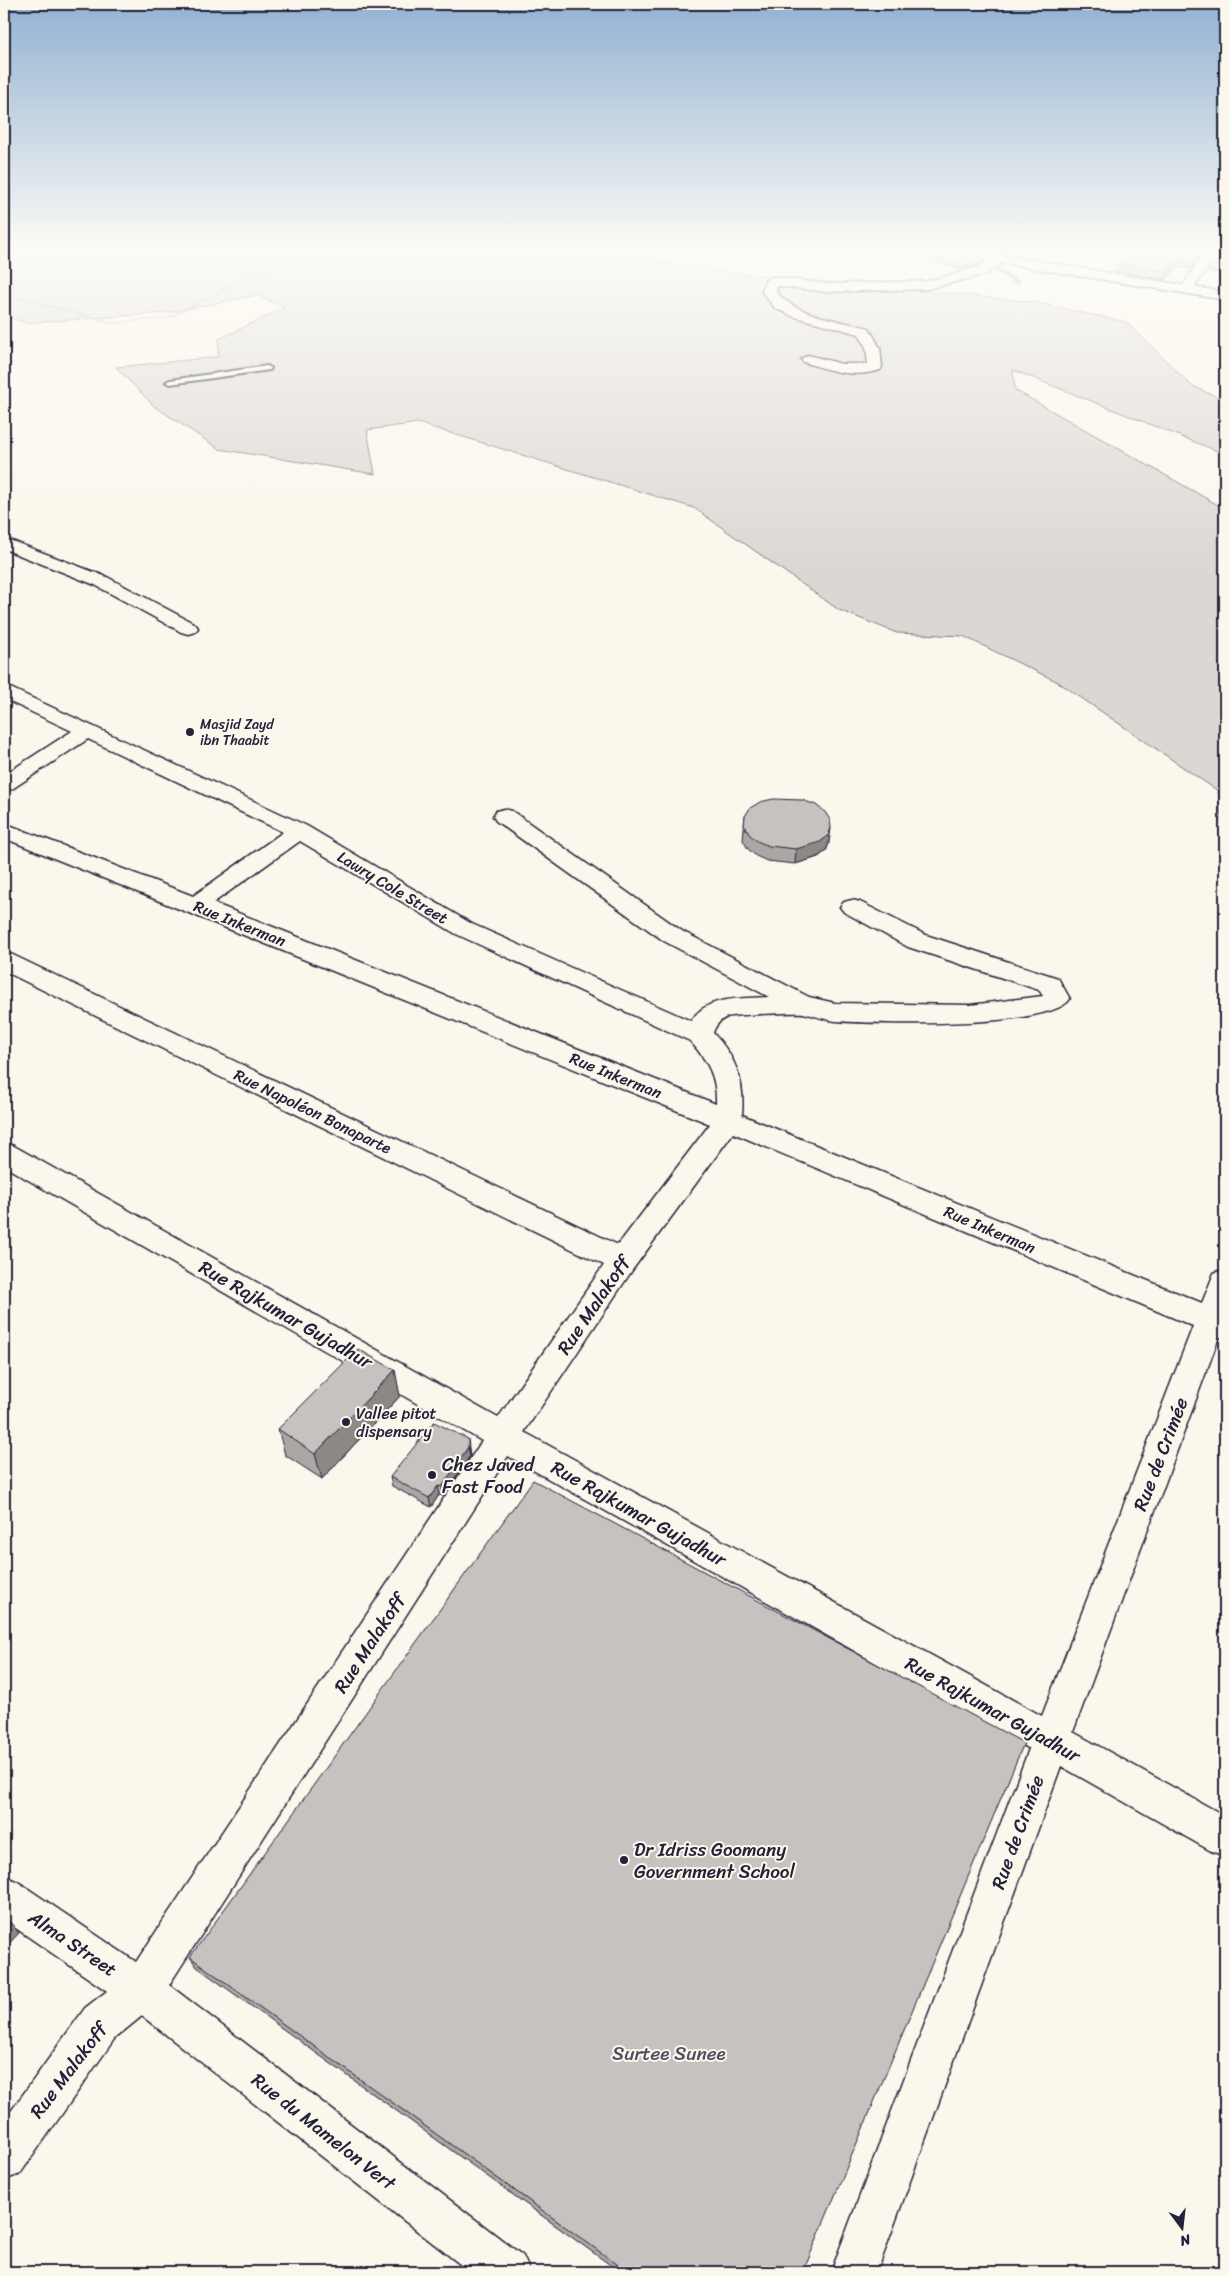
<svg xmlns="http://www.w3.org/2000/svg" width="1229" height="2276" font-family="Sriracha,sans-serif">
<rect width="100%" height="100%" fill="#fbf7ec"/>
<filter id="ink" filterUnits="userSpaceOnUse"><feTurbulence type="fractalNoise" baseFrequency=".02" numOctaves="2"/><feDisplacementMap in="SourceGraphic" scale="10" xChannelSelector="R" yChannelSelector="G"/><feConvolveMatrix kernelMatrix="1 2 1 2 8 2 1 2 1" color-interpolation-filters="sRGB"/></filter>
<g filter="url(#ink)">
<!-- green -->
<path fill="#dbd8d3" stroke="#7e7d87" d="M4,250h564l178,24 287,28 93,20 66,64 33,14v54l-212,-84 2,20 210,119v329l-2,-1 -5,-46 -160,-109 -95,-46 -66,-3 -58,-23 -145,-102 -276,-85 -51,7 8,44 -156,-25 -65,-43 -38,-39 102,-10 1,-18 65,-31 -27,-13 -91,18 -139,10 -23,-7z"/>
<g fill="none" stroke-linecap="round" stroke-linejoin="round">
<!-- stream -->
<g stroke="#787681" stroke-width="4.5">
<path d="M1009,258l9,-8"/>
<path d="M1002,263l-8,5 23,14"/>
</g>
<!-- lane casing -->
<g stroke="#22223b" stroke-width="4">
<path id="lane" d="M267,366l4,2 -1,2 -100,14 -4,-2 4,-2z"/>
</g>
<!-- street casing -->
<g stroke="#22223b" stroke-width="3">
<g id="street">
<path d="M942,250h31l210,35 23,-35h13l-24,37 30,5v8l-224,-37 -15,11 -59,15 -100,3 -50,-6 -1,6c21,24 62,28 93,36l11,20 2,19 -2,3c-27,9 -51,0 -77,-8l-2,-3 7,-4 34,9h26l-2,-16 -7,-14 -67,-18 -17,-8 -13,-16 3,-11 7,-4 55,7 100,-3 49,-13 11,-8 -39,-6z"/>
<path d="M4,538l103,39 88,47 3,4 -3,4 -7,2 -7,-2 -86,-47 -91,-36z"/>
<path d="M4,685l303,141 165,98 219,97c16,-26 51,-22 78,-24l-105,-56 -168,-120 -3,-5 3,-5 8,-2 8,2 170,120 127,66 26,6 135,2 73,-9 -4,-6 -131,-43 -64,-35 -4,-5 4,-5 8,-2 8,2 66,33 132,43 12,21c-19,30 -196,25 -234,22 -11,-1 -22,-6 -33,-8 -8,-1 -69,2 -76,4 -7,3 -12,9 -14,16 23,24 32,49 29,82l460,188 12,-30 11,-4v69l-6,-1 -146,395 152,84v40l-14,-5 -150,-85 -184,506h-46l198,-523 -521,-293 -339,529 354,271 7,16h-60l-328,-256 -27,22 -95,136 -16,6v-59l81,-113 22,-17 -103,-71v-44l14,6 118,80 346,-521 -478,-275v-23l10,3 484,272 106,-153 -600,-294v-18l9,2 605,290 92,-121 -706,-286v-15l189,73 90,-64 -195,-93 -76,50 -8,1v-15l68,-44 -68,-32zM300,841l156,93 234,107c18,20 27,36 26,63l-503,-201zM733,1133l460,193 -151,390 -518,-284 109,-163z"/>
</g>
</g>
<!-- path -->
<path stroke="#22223b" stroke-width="2" stroke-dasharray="0.5 2" stroke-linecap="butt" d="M4,294l109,29 55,-5 54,-27 34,-20 24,-5 39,-16"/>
<!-- lane -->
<use href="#lane" fill="#fbf7ec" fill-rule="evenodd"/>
<!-- street -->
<use href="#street" fill="#fbf7ec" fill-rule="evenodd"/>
</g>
<!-- wall -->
<g fill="#aaa7a5" stroke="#22223b">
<path d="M987,250h26l-4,4z"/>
<path d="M1108,250h96l-13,19 -13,-2 -13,13 -49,-9 2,-8 9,-9z"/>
<path d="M1225,250v24l-18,-2 2,-8z"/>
<path d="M932,257l50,4 -7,5 -13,4 -31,-9z"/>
<path d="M745,816l84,27 -3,8 -8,6 -23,7 -28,-3 -11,-5 -8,-7 -5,-9z"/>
<path d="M400,1396l-78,83 -37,-24 -7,-26z"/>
<path d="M468,1439l2,17 -27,40 -4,-1 -8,12 -39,-21 -2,-9z"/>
<path d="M190,1957l613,315h-183l-423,-305z"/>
</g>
<!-- shaded-wall -->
<g fill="#8b8886" stroke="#22223b">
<path d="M1200,250h4l-13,19 2,-8z"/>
<path d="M983,257l-1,4 -7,5 -13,4v-4z"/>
<path d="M1180,259l-2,8 -13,13 2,-8z"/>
<path d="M831,828l-2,15 -3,8 -8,6 -23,7 1,-15z"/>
<path d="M395,1370l5,26 -78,83 -7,-25z"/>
<path d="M468,1447l2,9 -27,40 -1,-9z"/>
<path d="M438,1486l1,9 -8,12 -2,-9z"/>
<path d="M10,1922l9,11 -15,16v-20z"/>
</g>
<!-- building -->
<g fill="#c6c2c0" stroke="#22223b">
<path d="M1132,250h68l-7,11 -13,-2 -13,13 -49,-9z"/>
<path d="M1218,250h7v16l-16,-2z"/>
<path d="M946,251l37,6 -7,5 -14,4 -30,-9z"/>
<path d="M773,799l29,1 14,5 9,7 5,8 1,8 -3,8 -8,6 -24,7 -27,-3 -12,-5 -8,-7 -5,-9 1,-9 5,-8 10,-6z"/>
<path d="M358,1349l37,21 -80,84 -37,-25z"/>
<path d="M434,1422l34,17v8l-26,40 -4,-1 -9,12 -39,-21z"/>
<path d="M533,1480l491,263 -221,529h-175l-438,-315z"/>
<path d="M4,1918l6,4 -6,7z"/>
</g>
</g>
<!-- sky -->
<linearGradient id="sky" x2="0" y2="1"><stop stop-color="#92b2d2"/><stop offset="0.44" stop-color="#fdfbf6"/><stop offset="1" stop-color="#fdfbf6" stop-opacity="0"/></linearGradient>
<rect width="1229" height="569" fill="url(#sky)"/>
<!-- markers -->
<g fill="#22223b" stroke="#fbf7ec" stroke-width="2">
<circle cx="190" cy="732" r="5"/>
<circle cx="346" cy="1422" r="5"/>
<circle cx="432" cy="1475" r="5"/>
<circle cx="624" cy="1860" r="5"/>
</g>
<g text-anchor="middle" stroke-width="4" stroke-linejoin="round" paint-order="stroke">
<!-- far-poi labels -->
<g font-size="14" fill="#22223b" stroke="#fbf7ec" text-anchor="start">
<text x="200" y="729">Masjid Zayd<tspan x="200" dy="16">ibn Thaabit</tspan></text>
</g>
<!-- street labels -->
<g font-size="16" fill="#22223b" stroke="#fbf7ec">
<text transform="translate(393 887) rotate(31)" y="6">Lawry Cole Street</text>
<text transform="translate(240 923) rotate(22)" y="6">Rue Inkerman</text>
<text transform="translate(616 1075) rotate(22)" y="6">Rue Inkerman</text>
<text transform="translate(313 1111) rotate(26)" y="6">Rue Napoléon Bonaparte</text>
<text transform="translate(990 1229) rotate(23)" y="6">Rue Inkerman</text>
</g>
<!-- poi labels -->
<g font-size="16" fill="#22223b" stroke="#fbf7ec" text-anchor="start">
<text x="356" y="1419">Vallee pitot<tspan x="356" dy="18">dispensary</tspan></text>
</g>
<!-- near-street labels -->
<g font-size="19" fill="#22223b" stroke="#fbf7ec">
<text transform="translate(593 1305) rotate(-56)" y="7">Rue Malakoff</text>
<text transform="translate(286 1314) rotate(30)" y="7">Rue Rajkumar Gujadhur</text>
<text transform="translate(1160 1454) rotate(-69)" y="7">Rue de Crimée</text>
<text transform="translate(639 1513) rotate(29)" y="7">Rue Rajkumar Gujadhur</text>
<text transform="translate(369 1643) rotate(-57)" y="7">Rue Malakoff</text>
<text transform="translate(993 1709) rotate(29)" y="7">Rue Rajkumar Gujadhur</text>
<text transform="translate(1017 1832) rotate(-70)" y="7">Rue de Crimée</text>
<text transform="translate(73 1943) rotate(34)" y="7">Alma Street</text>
<text transform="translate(68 2070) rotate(-53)" y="7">Rue Malakoff</text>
<text transform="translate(324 2131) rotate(38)" y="7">Rue du Mamelon Vert</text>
</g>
<!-- near-poi labels -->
<g font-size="19" fill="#22223b" stroke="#fbf7ec" text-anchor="start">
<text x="442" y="1471">Chez Javed<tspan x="442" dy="22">Fast Food</tspan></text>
<text x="634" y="1856">Dr Idriss Goomany<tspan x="634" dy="22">Government School</tspan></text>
</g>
<!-- near-park labels -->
<g font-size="19" fill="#505061" stroke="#fbf7ec">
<text x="669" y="2060">Surtee Sunee</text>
</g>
</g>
<!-- margin -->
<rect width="1229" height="2276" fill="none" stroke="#fbf7ec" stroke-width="20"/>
<rect x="10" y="10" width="1209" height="2256" fill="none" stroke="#22223b" stroke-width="2" filter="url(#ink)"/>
<!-- north arrow -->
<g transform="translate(1182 2228) rotate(165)" stroke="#fbf7ec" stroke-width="4" paint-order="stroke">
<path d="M0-4L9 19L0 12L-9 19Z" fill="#22223b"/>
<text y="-8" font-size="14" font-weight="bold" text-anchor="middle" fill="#22223b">N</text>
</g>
</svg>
